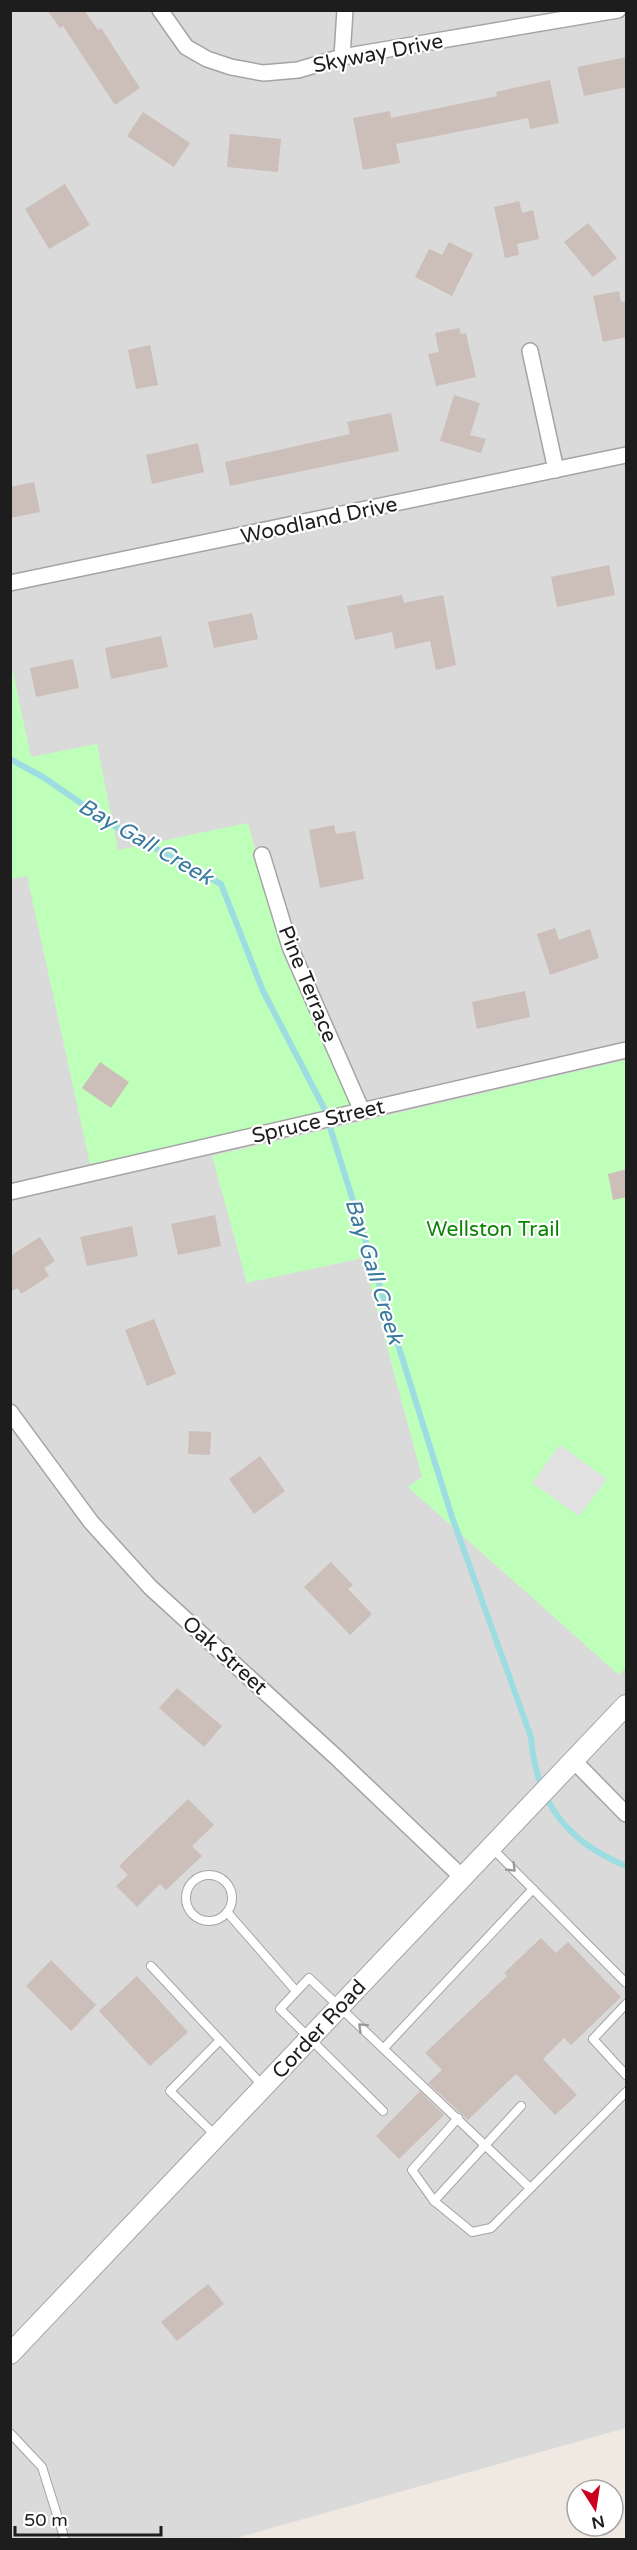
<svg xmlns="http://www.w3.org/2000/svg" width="637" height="2550" font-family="'Varela Round',sans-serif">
<rect width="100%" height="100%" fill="#f0e9e2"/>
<!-- residential -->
<path fill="#dbdada" d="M11,11h615v2417l-393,111 -222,1z"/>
<!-- park -->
<g fill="#beffba">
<path d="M10,659l21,98 66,-13 21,106 130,-27 36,132 70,152 -264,57 -63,-288 -16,3z"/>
<path d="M626,1060v607l-7,8 -211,-188 14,-10 -59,-219 -116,25 -35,-127z"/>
</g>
<!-- parking -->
<path fill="#e1e1e1" d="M560,1445l47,34 -28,37 -47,-33z"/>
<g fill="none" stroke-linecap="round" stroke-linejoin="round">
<!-- stream -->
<path stroke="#9ddde2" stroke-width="6" d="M10,759l33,18 68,47 110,60 42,107 61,117 128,409 79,220c5,65 36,105 95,129"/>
</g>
<!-- building -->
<g fill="#ccbeb8">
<path d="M47,10h37l14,20 3,-2 39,60 -25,17 -52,-79 -3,2z"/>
<path d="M627,57v30l-43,9 -7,-29z"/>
<path d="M550,80l9,43 -29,6 -2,-11 -132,26 4,19 -37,7 -10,-52 37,-7 1,7 106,-22 -1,-4z"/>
<path d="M143,112l47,31 -16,24 -47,-31z"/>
<path d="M230,134l51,5 -3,33 -51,-5z"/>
<path d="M65,184l25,41 -41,24 -24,-40z"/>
<path d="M519,201l3,12 11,-3 6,29 -22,5 2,11 -14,3 -11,-51z"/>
<path d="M588,223l29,35 -24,19 -29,-35z"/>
<path d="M449,242l24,12 -21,42 -37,-19 14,-28 13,6z"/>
<path d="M619,291l2,11 6,-1v36l-24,5 -10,-46z"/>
<path d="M459,328l2,6 5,-1 10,44 -40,9 -8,-32 11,-2 -4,-19z"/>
<path d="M150,345l8,40 -22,4 -8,-39z"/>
<path d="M454,395l26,8 -10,32 16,4 -5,14 -41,-12z"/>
<path d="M391,413l8,38 -169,35 -5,-24 125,-28 -3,-12z"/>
<path d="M198,443l6,29 -52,12 -6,-29z"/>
<path d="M34,482l6,30 -30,6v-31z"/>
<path d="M609,565l6,30 -58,12 -6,-30z"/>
<path d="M402,595l2,8 39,-8 13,70 -20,5 -6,-29 -35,8 -3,-17 -37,8 -8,-34z"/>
<path d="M252,613l6,26 -44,9 -6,-26z"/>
<path d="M161,636l7,31 -57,12 -6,-31z"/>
<path d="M73,659l6,29 -43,9 -6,-29z"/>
<path d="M334,825l2,9 19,-3 9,48 -44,9 -11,-58z"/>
<path d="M555,928l4,12 31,-11 9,29 -49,17 -13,-41z"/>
<path d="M525,991l5,26 -53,12 -5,-27z"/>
<path d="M100,1062l29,20 -18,26 -29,-20z"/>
<path d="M627,1169v28l-14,3 -5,-26z"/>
<path d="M215,1215l6,31 -43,9 -7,-31z"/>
<path d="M132,1226l6,30 -51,10 -7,-29z"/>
<path d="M40,1237l15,24 -11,7 5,8 -28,18 -3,-6 -8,4v-36z"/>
<path d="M154,1319l22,55 -29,12 -22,-56z"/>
<path d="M189,1431l22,1 -1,23 -22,-1z"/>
<path d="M260,1456l25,35 -31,23 -25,-35z"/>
<path d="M331,1562l22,23 -5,4 24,25 -22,21 -46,-48z"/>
<path d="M177,1688l45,38 -18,21 -45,-39z"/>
<path d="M188,1799l26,26 -22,21 10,10 -36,34 -6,-6 -23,23 -21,-21 12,-11 -9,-9z"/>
<path d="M541,1938l15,15 12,-11 53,55 -50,48 -7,-7 -21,21 34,36 -22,20 -39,-41 -48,46 -40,-37 14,-13 -17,-17 82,-77 -3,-3z"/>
<path d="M51,1960l45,45 -25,26 -45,-45z"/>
<path d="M137,1976l51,56 -38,34 -51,-55z"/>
<path d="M420,2091l24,24 -45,44 -23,-23z"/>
<path d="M208,2284l16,20 -47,37 -16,-19z"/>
</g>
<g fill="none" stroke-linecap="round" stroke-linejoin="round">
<!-- service casing -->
<g stroke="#a4a4a4" stroke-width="10">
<g id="service">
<path d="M492,1848l134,135"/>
<circle cx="209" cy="1898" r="23"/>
<path d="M227,1912l69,79"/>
<path d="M151,1966l112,120"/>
<path d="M626,2004l-33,35 33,36"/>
<path d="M384,2048l149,-159"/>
<path d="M521,2106l-87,95 38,31 19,-4 135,-136"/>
<path d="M383,2111l-103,-102 29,-31 221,210"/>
<path d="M216,2136l-46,-45 50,-51"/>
<path d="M434,2201l-22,-31 46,-52"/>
<path d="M10,2433l32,34 23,73"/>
</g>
</g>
<!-- minor casing -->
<g stroke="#a4a4a4" stroke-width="18">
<g id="minor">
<path d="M160,10l26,37 21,12 24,8 32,6 35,-3 44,-13 276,-47"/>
<path d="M342,57l3,-47"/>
<path d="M530,351l26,119"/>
<path d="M10,583l616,-128"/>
<path d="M262,855l28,92 72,164"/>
<path d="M10,1192l616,-142"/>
<path d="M10,1412l81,110 59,65 186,170 127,121"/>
<path d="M574,1761l52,53"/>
</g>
</g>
<!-- tertiary casing -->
<g stroke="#a4a4a4" stroke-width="22">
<path id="tertiary" d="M10,2354l616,-649"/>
</g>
<!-- service -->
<use href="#service" stroke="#fff" stroke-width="8"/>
<!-- minor -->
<use href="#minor" stroke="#fff" stroke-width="15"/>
<!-- tertiary -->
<use href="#tertiary" stroke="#fff" stroke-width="20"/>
</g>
<!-- one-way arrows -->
<defs><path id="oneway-chevron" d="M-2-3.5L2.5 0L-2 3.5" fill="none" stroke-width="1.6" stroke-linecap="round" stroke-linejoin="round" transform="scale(1.5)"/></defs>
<g stroke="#999">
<use href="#oneway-chevron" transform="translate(512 1868) rotate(45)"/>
<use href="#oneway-chevron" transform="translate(362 2027) rotate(-136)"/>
</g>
<g text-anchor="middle" stroke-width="4.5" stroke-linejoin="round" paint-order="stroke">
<!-- street labels -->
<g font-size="21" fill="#1d1d1d" stroke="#fff">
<text transform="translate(378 53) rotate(-11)" y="7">Skyway Drive</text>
<text transform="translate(319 520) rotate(-12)" y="7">Woodland Drive</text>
<text transform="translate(308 984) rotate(68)" y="7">Pine Terrace</text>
<text transform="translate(318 1121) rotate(-13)" y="7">Spruce Street</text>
<text transform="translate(225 1655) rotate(42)" y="7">Oak Street</text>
<text transform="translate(319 2029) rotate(-47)" y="7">Corder Road</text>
</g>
<!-- park labels -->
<g font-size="21" fill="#098600" stroke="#fff">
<text x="493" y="1236">Wellston Trail</text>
</g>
<!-- water labels -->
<g font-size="22" font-style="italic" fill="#397a9d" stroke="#fff">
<text transform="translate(146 841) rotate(30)" y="8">Bay Gall Creek</text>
<text transform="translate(375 1271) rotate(73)" y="8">Bay Gall Creek</text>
</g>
</g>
<!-- border -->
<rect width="637" height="2550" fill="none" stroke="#1d1d1d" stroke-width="24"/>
<!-- north arrow -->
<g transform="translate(595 2508) rotate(168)"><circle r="28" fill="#ffffff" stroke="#a5a5a5" stroke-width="1.5"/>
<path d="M0-4.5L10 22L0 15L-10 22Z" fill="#ca001e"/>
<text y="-9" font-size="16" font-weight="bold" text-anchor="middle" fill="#1d1d1d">N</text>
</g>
<!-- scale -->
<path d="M15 2526v9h146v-9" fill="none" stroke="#1d1d1d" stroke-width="3"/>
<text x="24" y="2526" font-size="18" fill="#1d1d1d" stroke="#ffffff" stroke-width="4.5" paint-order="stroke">50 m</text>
</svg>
